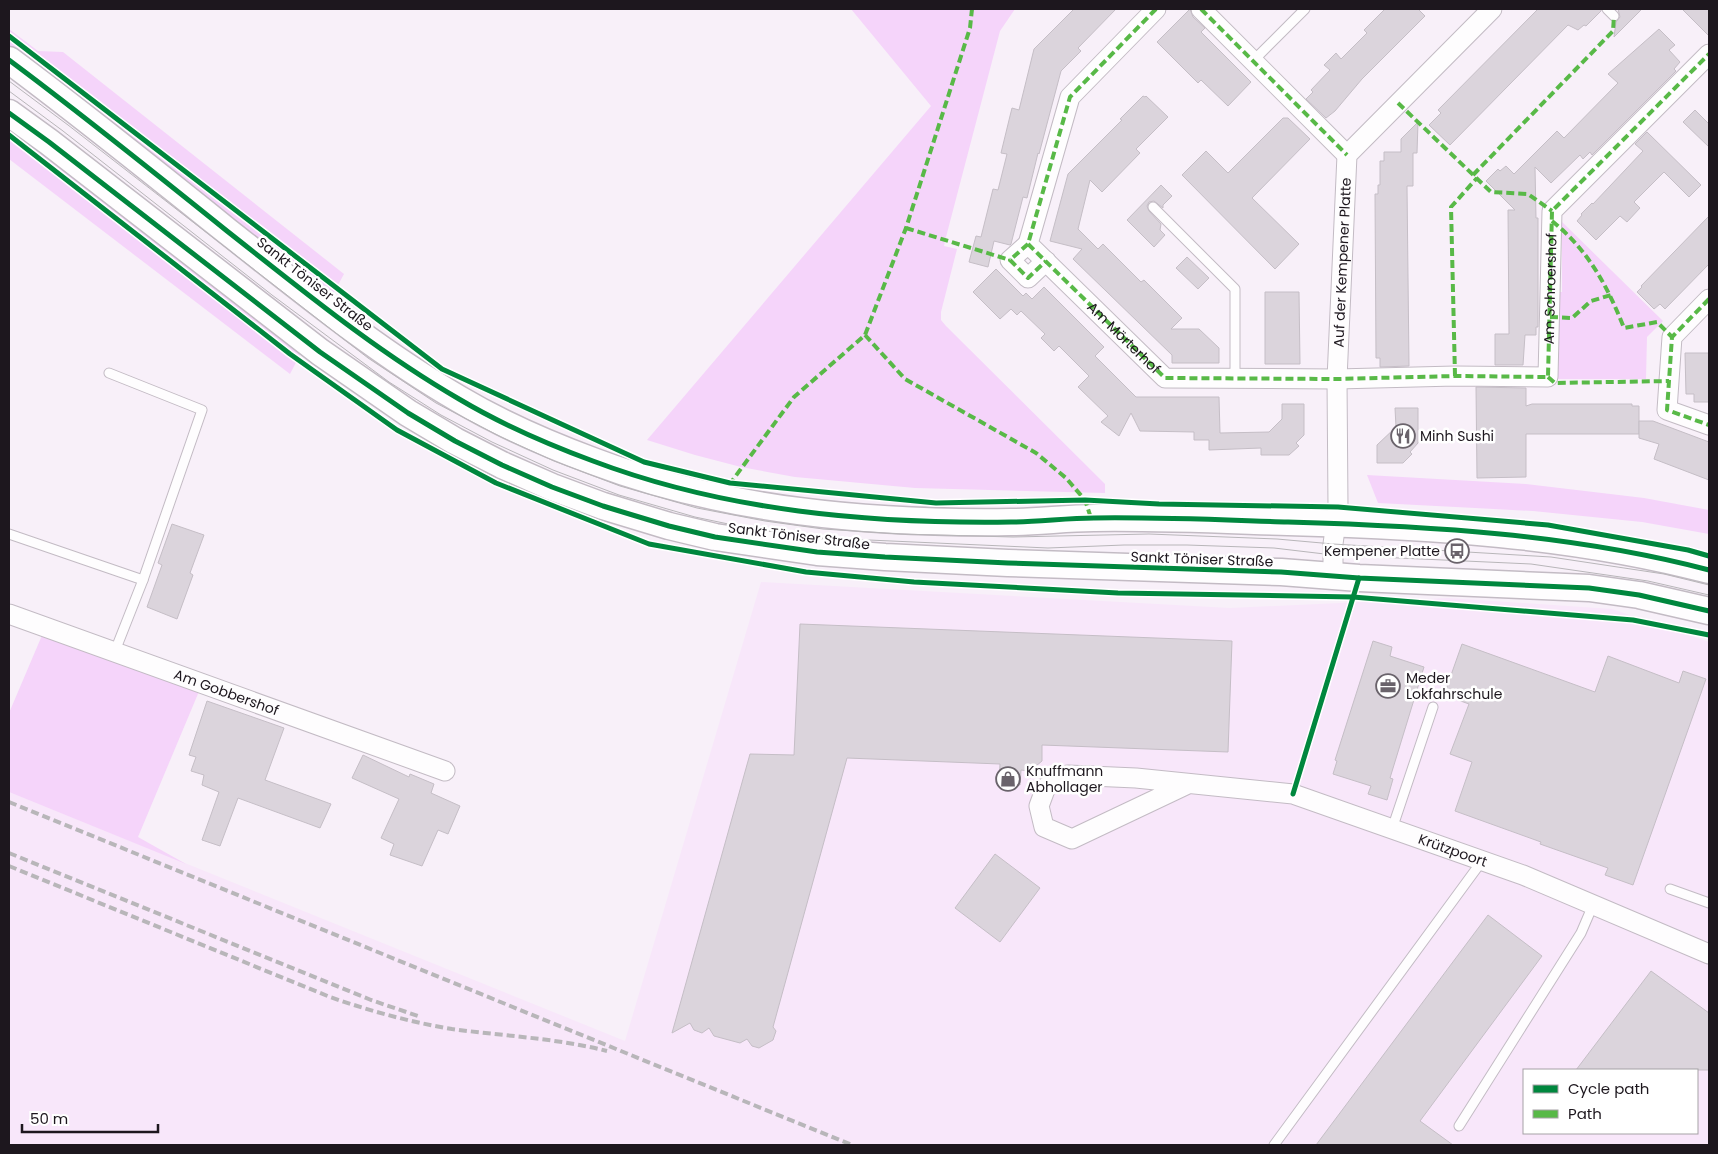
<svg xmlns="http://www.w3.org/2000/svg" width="1718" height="1154" font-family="Poppins,sans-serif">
<rect width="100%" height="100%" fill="#f8f0f9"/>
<!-- built -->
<path fill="#f8e7fa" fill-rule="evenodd" d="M761,582l469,26 218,-10 164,11 97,33v503h-1696l-4,-2v-351l616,249zM1524,1070h173v63h-173z"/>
<!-- green -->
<g fill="#f5d4fa">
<path d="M851,9h164l-15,22 -54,206 -2,9 13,3 -16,63v8l5,6 159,158v9l-190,-5 -120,-11 -54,-10 -46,-12 -48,-15 284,-334z"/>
<path d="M9,29l29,22 25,1 281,222 -13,24 -322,-251z"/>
<path d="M9,126l293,225 -12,23 -281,-215z"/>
<path d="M1559,219l104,102 -16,16 -1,42h-89v-87h5v-53h-5z"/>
<path d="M1367,475l159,9 118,14 65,12v24l-67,-12 -109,-11 -155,-8z"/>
<path d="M43,633l157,56 -62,148 48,27 -177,-72v-79z"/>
</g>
<!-- building -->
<g fill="#dbd4dc" stroke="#c5bec6">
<path d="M1074,9h42l-38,39 3,3 -20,20 -22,83 -1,-1 -11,45 -4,-1 -12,47 -1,1 -16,-4 -6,26 -19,-5 7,-26 5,1 12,-48 5,1 9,-36 -6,-1 9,-37 2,-8 7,2 15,-61z"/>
<path d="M1190,9l3,8 12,11 -4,4 50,50 -23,24 -27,-26 -3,3 -41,-41z"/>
<path d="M1385,9h33l7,7 -63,63 -27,32 -9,7 -20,-19 7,-7 -2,-2 19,-20 -6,-5 12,-12 5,6 26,-26 -3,-3z"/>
<path d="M1538,9h63v2l-15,15 -2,-1 -6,5 -10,-5 -118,120 -21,-20 12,-12 -3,-3z"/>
<path d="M1618,9h24l-28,28 2,-15 4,-5z"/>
<path d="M1682,9h27v27z"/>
<path d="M1659,29l16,16 -6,5 11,12 -6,7 2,2 -84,84 -2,-3 -7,7 -3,-4 -29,28 -16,-16 1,51h2v109h-2v8h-11l-2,30h-28v-31h14l-1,-124h7l-29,-29 12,-12 2,2 6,-5 8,8 43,-43 7,7 54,-55 -10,-9z"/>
<path d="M1143,96l2,1 1,-1 22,21 -32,32 4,4 -38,39 -12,-12 -12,49 20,20 5,-5 38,38 3,-2 38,38 -11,11h28l20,19v15h-47v-8l-99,-96 9,-10 -32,-8 18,-67 54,-54 -2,-1z"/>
<path d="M1695,110l14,14v23l-26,-25z"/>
<path d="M1283,118h5l22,21 -58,59 47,46 -24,25 -93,-94 24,-24 22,22z"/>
<path d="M1418,122l-1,31h-4v33h-6l2,180 -29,1v-9h-4l-1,-164h3v-9h2v-24h4v-9h17v-13z"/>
<path d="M1647,132l54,53 -12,12 -25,-25 -30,30 6,6 -13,14 -7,-6 -24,24 -19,-19 5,-6 -1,-1 11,-11 1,1 50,-53 -8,-7z"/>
<path d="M1161,185l11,11 -9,9v3l-9,-7 -5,1 -2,4 2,5 12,13 -1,6 5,5 -11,12 -27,-27z"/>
<path d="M1709,216v48l-44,45 -5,-5 -6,5 -17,-17 5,-5 -1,-1z"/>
<path d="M1187,257l22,21 -11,11 -22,-21z"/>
<path d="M996,269l27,27 3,-3 6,6 12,-12 60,60 -9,9 41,41h83l1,36 49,-1 13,-13v-15h22v31l-8,8 3,3 -10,9h-28v-7l-52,2v-10h-15v-8l-54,-1 -9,-18 -12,23 -18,-14 7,-6 -30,-29 11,-11 -30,-30 -5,5 -13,-13 4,-4 -24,-23 -4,4 -6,-6 -11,10 -27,-27z"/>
<path d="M1265,292h34l1,72h-35z"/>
<path d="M1685,353h24v49h-15v-8h-8z"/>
<path d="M1476,387l50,1v18l6,-2h100v2h7v28h-113v43l-49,1z"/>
<path d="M1395,408h23v35l-8,9 2,2 -9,9h-26v-18l19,-18z"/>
<path d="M1639,421h14l56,21v38l-55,-21 5,-15 -20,-6z"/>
<path d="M172,524l32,11 -14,38 3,2 -16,44 -30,-12 15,-42 -4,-2z"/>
<path d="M800,624l432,17 -4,111 -186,-7v16l-12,10 -9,-1 -1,15 -21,-1 1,-20 -153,-6 -74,269 3,4 -3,9 -14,8 -7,-2 -5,-7 -7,4 -26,-7 -5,-8 -7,5 -8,-3 -4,-7 -18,10 78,-279 44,1z"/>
<path d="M1373,641l19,6 -2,9 34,11 -34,111 3,1 -6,21 -19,-6 3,-8 -38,-12 4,-13 -2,-1z"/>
<path d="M1462,644l133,48 13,-36 71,27 4,-12 23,8 -73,206 -28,-10 3,-7 -68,-24 1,-2 -86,-31 17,-49 -22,-8 19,-50 -25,-9z"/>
<path d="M207,701l77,27 -19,52 66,24 -11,24 -82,-30 -18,48 -18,-6 17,-48 -17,-7 2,-10 -13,-4 5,-14 -7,-2z"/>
<path d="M363,755l46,22 1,-3 24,10 -3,9 29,13 -12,28 -10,-4 -16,36 -32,-11 4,-11 -13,-6 18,-39 -47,-21z"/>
<path d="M995,854l45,34 -40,54 -45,-34z"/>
<path d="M1488,915l54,41 -122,165 33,24h-137z"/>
<path d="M1651,971l58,42v57h-133z"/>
</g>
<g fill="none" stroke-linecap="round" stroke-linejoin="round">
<!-- service casing -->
<g stroke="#c3bbc4" stroke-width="11">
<g id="service">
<path d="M1607,9l7,7"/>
<path d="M1253,61l52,-52"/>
<path d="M1153,207l82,82v88"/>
<path d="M109,373l93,37 -59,170 -28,71"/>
<path d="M9,534l134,46"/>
<path d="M1392,829l41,-122"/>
<path d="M1670,889l39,14"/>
<path d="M1459,1126l122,-193 12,-28"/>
<path d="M1274,1145l208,-284"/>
</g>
</g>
<!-- minor casing -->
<g stroke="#c3bbc4" stroke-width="21">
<g id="minor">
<path id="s1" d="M1156,9l-86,88 -42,147 137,134 172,1 118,-3 93,1 4,-166 157,-157"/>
<path d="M1201,9l146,146"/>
<path d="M1028,244l-18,16 18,18 18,-17"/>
<path d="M1709,299l-37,38 -5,73 42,15"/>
<path id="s2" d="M1333,576v-32l5,-37 -1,-128 10,-224 145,-146"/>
<path id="s3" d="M9,614l436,157"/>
<path id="s4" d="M1188,784l-116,55 -28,-12 -5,-21 7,-19 22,-12 68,3 157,16 230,81 186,79"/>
</g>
</g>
<!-- secondary casing -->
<g stroke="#c3bbc4" stroke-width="29">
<g id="secondary">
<path d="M9,60c74,55 146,113 218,171 75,59 149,120 232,168 42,25 88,45 134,62 132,50 277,63 418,61 28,0 55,-4 83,-4 65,-1 129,2 194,4 141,4 284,12 421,48"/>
<path d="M9,113l40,29 271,210 88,61 47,28 47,24 50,22 51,19 66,20 46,11 102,15 68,5 123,6 273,9 78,6 230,10 50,7 70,16"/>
</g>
</g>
<!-- service -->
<use href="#service" stroke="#fefdfe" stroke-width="9"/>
<!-- minor -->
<use href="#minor" stroke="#fefdfe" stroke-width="19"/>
<!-- secondary -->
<use href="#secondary" stroke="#fefdfe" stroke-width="26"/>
<!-- tram -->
<g stroke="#b8b6b9" stroke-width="1">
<path d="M9,81l59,44 300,233 68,45 65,34 53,24 66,25 77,22 68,13 58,8 77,5 113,3 136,-3 128,5 56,5 218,13 113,17 45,11"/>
<path d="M9,91l54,40 209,164 117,87 52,33 51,27 61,28 66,25 76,22 57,12 72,9 224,10 76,-3h63l87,3 59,7 198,9 117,17 61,14"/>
</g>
<!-- rail -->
<g stroke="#b8b6b9" stroke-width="4" stroke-dasharray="8 4" stroke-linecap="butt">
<path d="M9,802l843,343"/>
<path d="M9,853l362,147 47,16"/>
<path d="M9,866l321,131c40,14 80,25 122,32 51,7 104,9 155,22"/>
</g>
<!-- quiet -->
<g stroke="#58b947" stroke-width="4" stroke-dasharray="8 4" stroke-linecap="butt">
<path d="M1156,9l-86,88 -42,147 137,134 172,1 118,-3 93,1 4,-166 157,-157"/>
<path d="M1201,9l146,146"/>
<path d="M1398,103l93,89 37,2 24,17"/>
<path d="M1473,175l140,-144 1,-15"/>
<path d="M1552,221c36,29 55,64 72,107l33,-6 15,15"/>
<path d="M906,228l104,32"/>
<path d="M1028,244l-18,16 18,18 18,-17"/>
<path d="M1709,299l-37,38 -5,73 42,15"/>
<path d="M1550,317l22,1 19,-17 20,-6"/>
<path d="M865,335l40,44 131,74 30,25 19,22 6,18"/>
<path d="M1455,376l-4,-169 26,-29"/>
<path d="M1548,377l7,6 114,-2"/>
<path d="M729,485l65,-88 71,-62 41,-107 64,-200 2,-19"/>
</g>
<!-- cycleway casing -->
<g stroke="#fff" stroke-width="8">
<g id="cycleway">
<path d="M9,36l433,333 202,93 86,21 206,20 149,-3 74,4 179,3 210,18 140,25 21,6"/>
<path d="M9,60c74,55 146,113 218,171 75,59 149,120 232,168 42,25 88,45 134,62 132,50 277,63 418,61 28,0 55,-4 83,-4 65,-1 129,2 194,4 141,4 284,12 421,48"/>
<path d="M9,113l40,29 271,210 88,61 47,28 47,24 50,22 51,19 66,20 46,11 102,15 68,5 123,6 273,9 78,6 230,10 50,7 70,16"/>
<path d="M9,135l281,219 107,76 99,53 153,61 157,28 108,10 204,11 235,4 280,23 76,15"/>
<path d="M1293,794l66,-216"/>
</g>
</g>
<!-- cycleway -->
<use href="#cycleway" stroke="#00873e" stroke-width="5"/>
</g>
<!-- icons -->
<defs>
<g id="restaurant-ring" transform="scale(1.25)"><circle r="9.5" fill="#fff" stroke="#6a636b" stroke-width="1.5"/><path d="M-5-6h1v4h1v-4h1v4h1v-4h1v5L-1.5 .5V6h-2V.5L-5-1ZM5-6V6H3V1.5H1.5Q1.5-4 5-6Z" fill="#6a636b"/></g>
<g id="bus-ring" transform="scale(1.25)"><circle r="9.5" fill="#fff" stroke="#6a636b" stroke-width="1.5"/><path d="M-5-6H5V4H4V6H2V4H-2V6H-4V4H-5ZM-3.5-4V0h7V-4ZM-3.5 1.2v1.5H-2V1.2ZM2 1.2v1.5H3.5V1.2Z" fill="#6a636b"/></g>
<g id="office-ring" transform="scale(1.25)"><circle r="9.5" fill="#fff" stroke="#6a636b" stroke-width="1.5"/><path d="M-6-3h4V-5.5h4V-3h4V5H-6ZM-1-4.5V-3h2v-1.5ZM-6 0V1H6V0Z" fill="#6a636b"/></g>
<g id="shop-ring" transform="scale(1.25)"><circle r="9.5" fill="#fff" stroke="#6a636b" stroke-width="1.5"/><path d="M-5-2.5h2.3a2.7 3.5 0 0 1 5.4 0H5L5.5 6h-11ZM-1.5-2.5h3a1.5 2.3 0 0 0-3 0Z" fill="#6a636b"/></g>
</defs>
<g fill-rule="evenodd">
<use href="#restaurant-ring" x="1403" y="436"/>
<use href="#bus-ring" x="1457" y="551"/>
<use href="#office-ring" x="1388" y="686"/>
<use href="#shop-ring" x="1008" y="779"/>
</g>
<g text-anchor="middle" stroke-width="5" stroke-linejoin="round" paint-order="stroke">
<!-- street labels -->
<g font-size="14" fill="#1d171e" stroke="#fff">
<text dy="5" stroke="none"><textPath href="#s2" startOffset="314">Auf der Kempener Platte</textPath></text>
<text transform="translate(315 284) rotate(38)" y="5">Sankt Töniser Straße</text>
<text dy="5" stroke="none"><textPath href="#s1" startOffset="939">Am Schroershof</textPath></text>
<text dy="5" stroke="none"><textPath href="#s1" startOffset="410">Am Mörterhof</textPath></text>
<text transform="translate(799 536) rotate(7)" y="5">Sankt Töniser Straße</text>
<text transform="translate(1202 559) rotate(2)" y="5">Sankt Töniser Straße</text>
<text dy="5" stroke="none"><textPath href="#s3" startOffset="231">Am Gobbershof</textPath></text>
<text dy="5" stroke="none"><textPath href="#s4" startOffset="621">Krützpoort</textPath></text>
</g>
<!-- poi labels -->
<g font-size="14" fill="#1d171e" stroke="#fff" text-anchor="start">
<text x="1420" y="441">Minh Sushi</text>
<text x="1440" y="556" text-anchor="end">Kempener Platte</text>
<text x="1406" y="683">Meder<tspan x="1406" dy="16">Lokfahrschule</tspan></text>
<text x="1026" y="776">Knuffmann<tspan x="1026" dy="16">Abhollager</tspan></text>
</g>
</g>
<!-- border -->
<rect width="1718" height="1154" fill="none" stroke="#1d171e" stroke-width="20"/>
<!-- legend -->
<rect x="1523" y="1069" width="175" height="65" fill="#ffffff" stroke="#a5a2a5"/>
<rect x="1533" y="1085" width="25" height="8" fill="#00873e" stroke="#a5a2a5"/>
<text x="1568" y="1094" font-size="15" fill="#1d171e">Cycle path</text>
<rect x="1533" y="1110" width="25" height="8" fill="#58b947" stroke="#a5a2a5"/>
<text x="1568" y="1119" font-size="15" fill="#1d171e">Path</text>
<!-- scale -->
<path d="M22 1124v8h136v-8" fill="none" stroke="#1d171e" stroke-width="2.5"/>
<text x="30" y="1124" font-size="15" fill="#1d171e" stroke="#ffffff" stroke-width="4" paint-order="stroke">50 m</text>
</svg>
